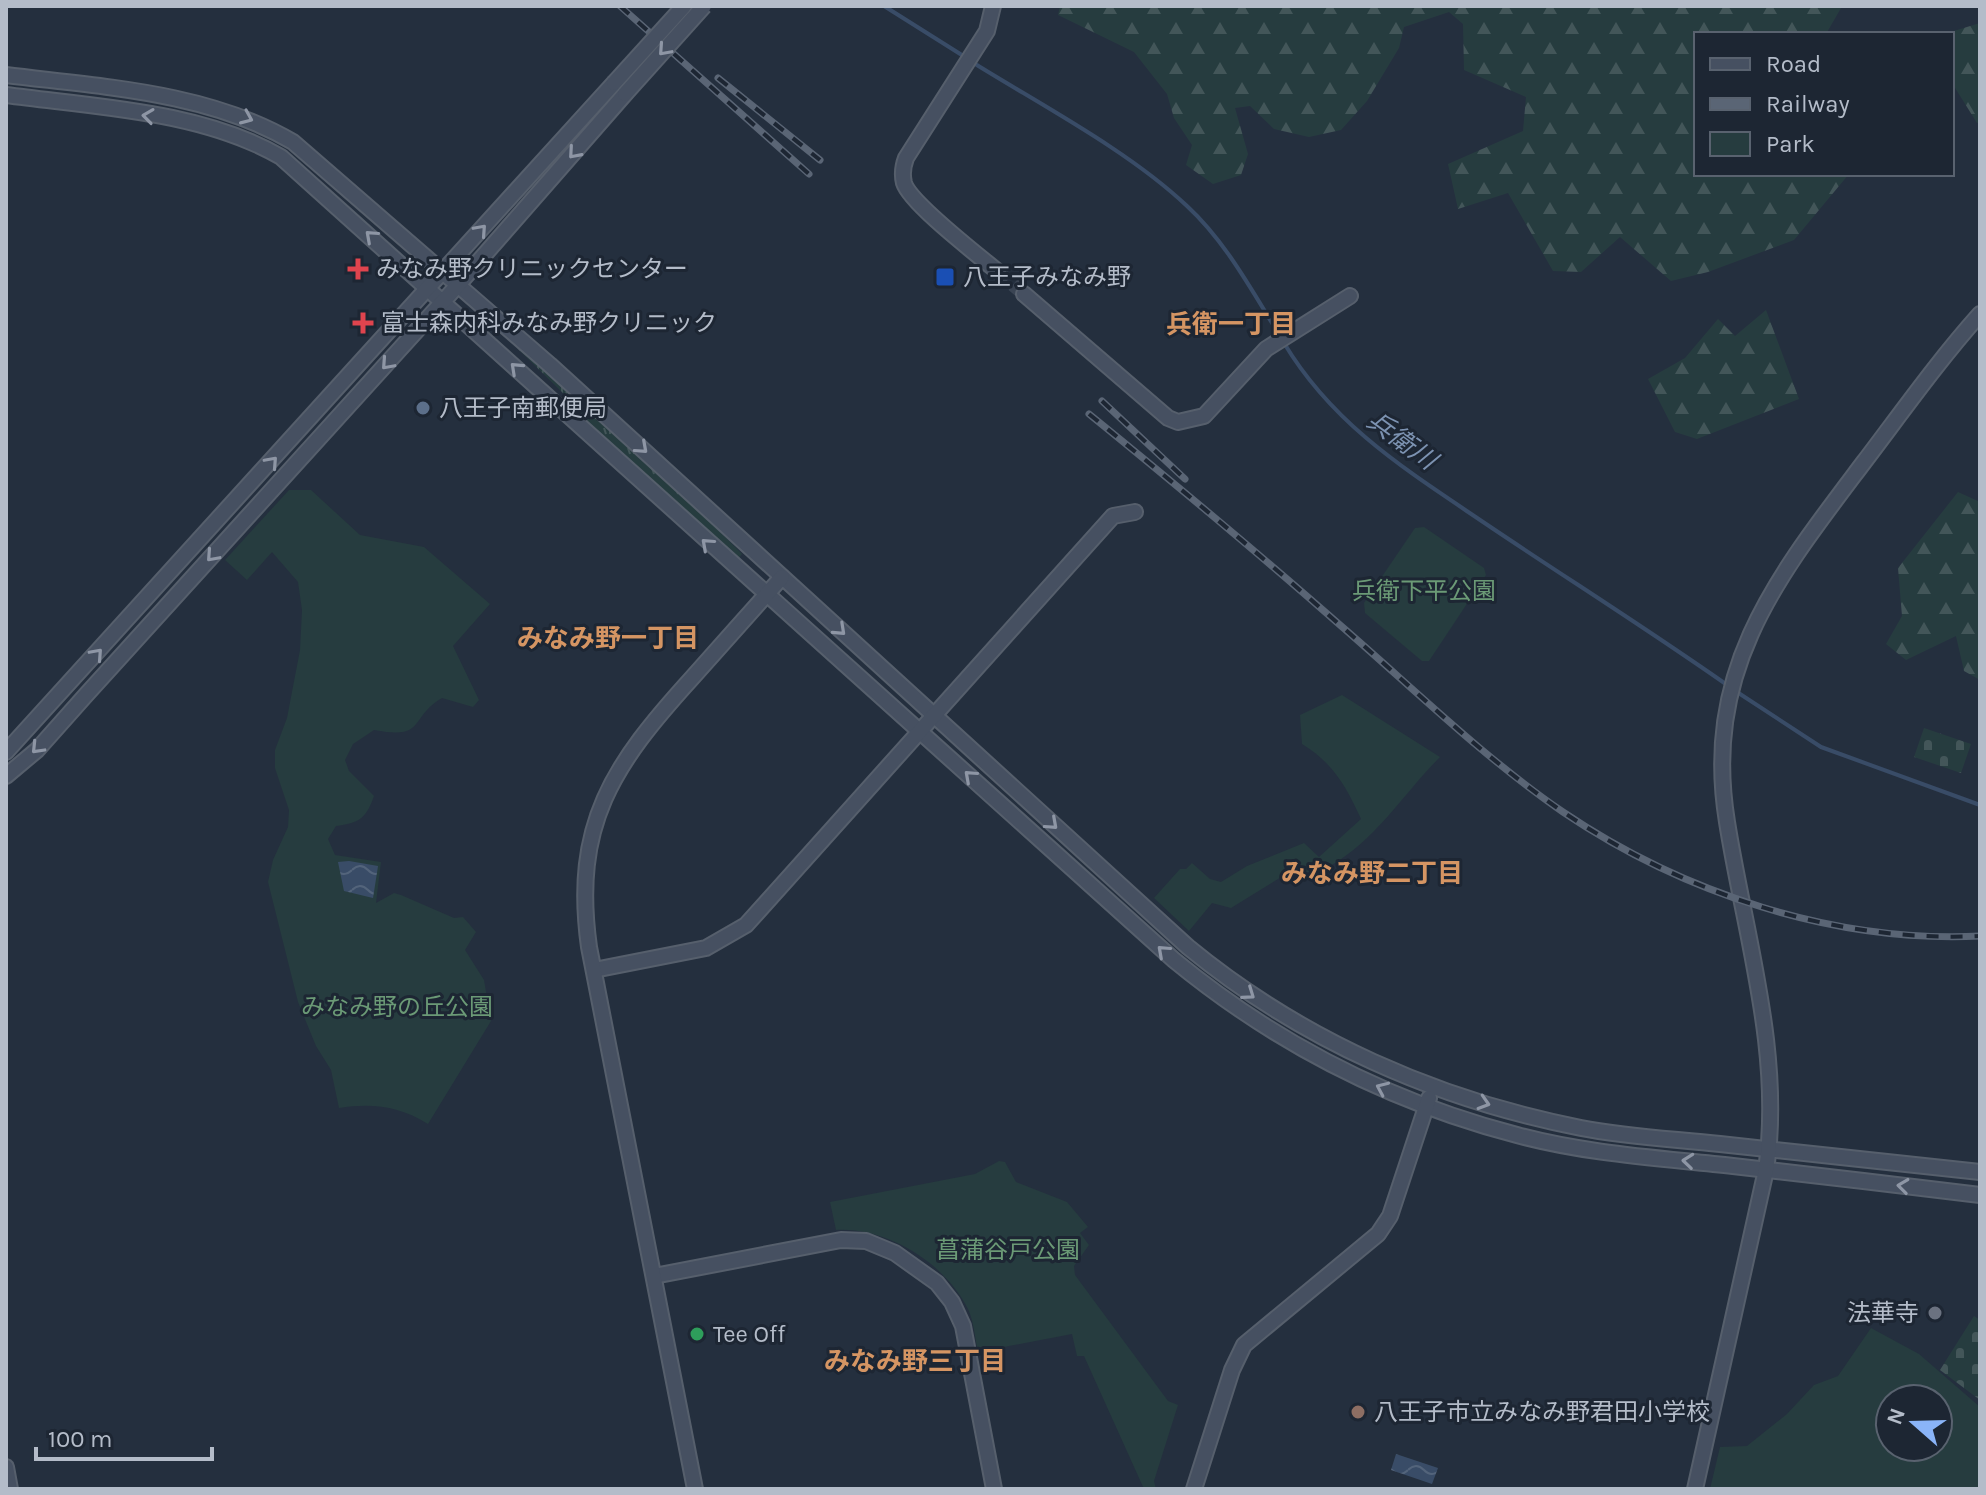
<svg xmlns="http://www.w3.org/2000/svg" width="1986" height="1495" font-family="Karla,'Noto Sans JP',sans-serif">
<defs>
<pattern id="grass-tufts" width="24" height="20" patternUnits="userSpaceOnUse" patternTransform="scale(2)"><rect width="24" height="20" fill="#263c3f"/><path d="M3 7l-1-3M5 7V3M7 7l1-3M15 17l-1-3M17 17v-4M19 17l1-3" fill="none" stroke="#435659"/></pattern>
<pattern id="forest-firs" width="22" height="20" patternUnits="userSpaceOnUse" patternTransform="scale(2)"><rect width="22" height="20" fill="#263c3f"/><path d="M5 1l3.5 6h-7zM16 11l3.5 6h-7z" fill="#435659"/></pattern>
<pattern id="cemetery-stones" width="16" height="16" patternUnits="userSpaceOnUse" patternTransform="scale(2)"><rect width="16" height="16" fill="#263c3f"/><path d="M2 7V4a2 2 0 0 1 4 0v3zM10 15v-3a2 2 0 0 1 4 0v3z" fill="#435659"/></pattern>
<pattern id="water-waves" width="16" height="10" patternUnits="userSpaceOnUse" patternTransform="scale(2)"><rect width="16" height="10" fill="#394c67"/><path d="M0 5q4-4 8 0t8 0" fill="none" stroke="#53647b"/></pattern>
</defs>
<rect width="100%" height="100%" fill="#242f3e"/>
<!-- grass -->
<path fill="url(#grass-tufts)" d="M476,308l192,171 74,75 -6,7 -138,-124 -32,-41z"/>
<!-- forest -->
<g fill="url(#forest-firs)">
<path d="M1060,6h776l5,2 -15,26h-130v140h153l-55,66 -86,32 -37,9 -51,-44 -39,35 -28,-1 -45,-78 -50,16 -10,-45 75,-33 3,-34 -62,-27 -1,-46 -14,-12 -45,15 -5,21 -32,53 -26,29 -32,7 -35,-8 -24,-23 -15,2 13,46 -7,21 -28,9 -27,-19 6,-20 -18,-27 -7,-24 -33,-42 -76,-37z"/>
<path d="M1980,23v99l-3,1 -25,-40v-49h-8z"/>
<path d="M1766,310l33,89 -102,40 -22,-7 -27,-53 37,-21 33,-39 17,17z"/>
<path d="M1958,492l22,10v178l-16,-9 -8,-35 -50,24 -20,-16 16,-28 -4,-48z"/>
</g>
<!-- cemetery -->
<g fill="url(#cemetery-stones)">
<path d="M1924,728l47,16 -10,29 -47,-16z"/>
<path d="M1974,1316l6,4v80l-40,-30z"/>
</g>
<!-- park -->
<g fill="#263c3f" fill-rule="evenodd">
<path d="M289,490h22l49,45 64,12 66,57 -37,42 26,54 -6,7 -31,-9c-34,20 -15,42 -68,32l-21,14 -8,16 4,11 25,25c-8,23 -15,27 -38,30l-8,13 7,16 46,7 -5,41 18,-10 7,2 53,23 9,-1 13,15 -11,18 19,30 7,41 -63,103c-29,-18 -56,-21 -89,-16l-8,-38 -15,-24 -18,-44 -30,-120 5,-22 15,-33 1,-17 -14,-42v-18l12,-32 13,-68 2,-40 -4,-28 -26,-30 -25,28 -22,-20z"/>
<path d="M1424,527l60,41 2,7 -57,86h-7l-57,-48 -1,-10 51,-75z"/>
<path d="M1342,695l98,62c-36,36 -64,83 -110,109 -12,7 -27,3 -40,13l-4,-5 -55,34 -19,-5 -23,28 -35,-33 26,-29h6l6,-6 18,16 11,3 26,-16 57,-23 15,14 42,-38c-15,-33 -28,-56 -59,-75l-2,-29z"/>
<path d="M999,1161l6,1 11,20 51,20 21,25 -8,6 9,12 -15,21 1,9 93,126 10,4 -24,76 2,8h-12l-60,-133h-7l-5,-22 -94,18c-3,-14 -4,-30 -10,-43 -23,-46 -81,-82 -132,-79l-6,-28 145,-28z"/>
<path d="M1871,1328l48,26 61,53v82h-270l10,-42 27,-1 40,-32 27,-29 24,-9zM1890,1399h48v48h-48z"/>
</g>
<!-- water -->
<g fill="url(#water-waves)">
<path d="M349,861l29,5 -5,32 -29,-7 -6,-29z"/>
<path d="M1396,1454l42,14 -6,16 -41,-14z"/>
</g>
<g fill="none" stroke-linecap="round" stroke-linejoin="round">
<!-- stream -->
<g stroke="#394c67" stroke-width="4">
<path d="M884,6l81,51"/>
<path d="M972,62c69,43 157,89 215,144 39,36 65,85 93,130"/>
<path d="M1284,343c51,85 127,130 208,185 79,53 160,104 238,159"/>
<path d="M1737,692l84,55 159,58"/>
</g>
<!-- secondary-tunnel -->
<path stroke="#3a4453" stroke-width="14" stroke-dasharray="14 7" stroke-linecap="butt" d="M997,271l27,23"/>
<!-- secondary casing -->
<g stroke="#565f6c" stroke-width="18">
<g id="secondary">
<path d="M993,6l-6,25 -81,127c-3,8 -4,17 -2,25 6,20 74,72 93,88"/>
<path d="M6,75c97,12 202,17 287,67l257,223 638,582c113,93 250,153 393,181 46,9 93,11 139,16 87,9 173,19 260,28"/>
<path d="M6,95c90,12 196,16 275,62l893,803c101,83 216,142 343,175 70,19 144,23 216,31 82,9 165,19 247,29"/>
<path d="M1024,294l144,124 10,4 26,-6 62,-67 84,-53"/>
<path d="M6,752l608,-669"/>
<path d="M6,776l31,-26 48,-54 373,-411 167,-191"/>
<path d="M594,970l112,-22 40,-23 367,-409 22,-4"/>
<path d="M654,1276l187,-36 25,1 29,12 42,30 15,19 11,24 31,163"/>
<path d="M6,1467l4,22"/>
<path d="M695,1489l-106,-542c-17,-123 24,-182 103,-269 30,-34 60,-67 90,-101"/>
<path d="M1194,1489l38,-119 12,-25 134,-111 12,-18 39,-118"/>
<path d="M1695,1489l71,-319c17,-117 -21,-234 -39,-348 -25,-153 51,-246 137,-360 38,-50 74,-101 116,-148"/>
</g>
</g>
<!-- secondary -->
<use href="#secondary" stroke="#465061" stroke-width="14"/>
<!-- rail casing -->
<g stroke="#5a6575" stroke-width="7">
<g id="rail">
<path d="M620,6l189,168"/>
<path d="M718,78l102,82"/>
<path d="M1102,401l83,78"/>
<path d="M1089,414c85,69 169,139 251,211 73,63 143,132 223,187 120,81 271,131 417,124"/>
</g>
</g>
<!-- rail -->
<use href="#rail" stroke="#1d2633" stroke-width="4" stroke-dasharray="12" stroke-linecap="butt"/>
<!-- secondary-bridge casing -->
<g stroke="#565f6c" stroke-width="18" stroke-linecap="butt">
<g id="secondary-bridge">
<path d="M614,83l70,-77"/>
<path d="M625,94l79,-88"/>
</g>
</g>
<!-- secondary-bridge -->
<use href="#secondary-bridge" stroke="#465061" stroke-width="14"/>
</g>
<!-- one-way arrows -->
<defs><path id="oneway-chevron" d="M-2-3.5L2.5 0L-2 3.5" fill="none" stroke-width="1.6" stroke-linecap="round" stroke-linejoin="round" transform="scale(2)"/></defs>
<g stroke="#8e96a5">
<use href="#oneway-chevron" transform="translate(664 50) rotate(132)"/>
<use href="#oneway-chevron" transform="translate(148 116) rotate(-172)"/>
<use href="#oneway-chevron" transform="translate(247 118) rotate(23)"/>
<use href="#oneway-chevron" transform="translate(574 153) rotate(131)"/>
<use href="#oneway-chevron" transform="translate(481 230) rotate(-48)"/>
<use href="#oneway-chevron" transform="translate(371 236) rotate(-138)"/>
<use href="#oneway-chevron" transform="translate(387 364) rotate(132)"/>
<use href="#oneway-chevron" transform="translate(516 368) rotate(-137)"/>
<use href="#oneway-chevron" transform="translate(642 448) rotate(42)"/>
<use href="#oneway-chevron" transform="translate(272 462) rotate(-48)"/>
<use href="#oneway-chevron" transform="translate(707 544) rotate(-138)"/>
<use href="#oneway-chevron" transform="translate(212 556) rotate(132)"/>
<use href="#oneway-chevron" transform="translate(840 630) rotate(43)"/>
<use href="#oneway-chevron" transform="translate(97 654) rotate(-48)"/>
<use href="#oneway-chevron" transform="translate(37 748) rotate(134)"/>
<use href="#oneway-chevron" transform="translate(970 776) rotate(-138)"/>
<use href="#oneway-chevron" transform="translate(1052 824) rotate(42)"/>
<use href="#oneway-chevron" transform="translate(1163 951) rotate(-138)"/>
<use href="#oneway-chevron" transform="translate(1249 994) rotate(35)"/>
<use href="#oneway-chevron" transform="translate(1382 1088) rotate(-156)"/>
<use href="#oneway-chevron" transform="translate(1484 1103) rotate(17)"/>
<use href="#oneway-chevron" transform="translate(1688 1161) rotate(-174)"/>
<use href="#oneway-chevron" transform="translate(1903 1186) rotate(-173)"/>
</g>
<!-- markers -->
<g fill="#e0444e" stroke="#1d2633" stroke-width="3">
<path d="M354 257h8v8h8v8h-8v8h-8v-8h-8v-8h8z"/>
<path d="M359 311h8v8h8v8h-8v8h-8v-8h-8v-8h8z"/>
</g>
<rect fill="#1a4fb4" stroke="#1d2633" stroke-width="3" x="935" y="267" width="20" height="20" rx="4"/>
<circle fill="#5c6f8a" stroke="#1d2633" stroke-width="3" cx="423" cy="408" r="8"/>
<circle fill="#6b7280" stroke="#1d2633" stroke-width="3" cx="1935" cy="1313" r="8"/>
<circle fill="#2e9e5b" stroke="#1d2633" stroke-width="3" cx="697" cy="1334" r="8"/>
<circle fill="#8d6e63" stroke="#1d2633" stroke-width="3" cx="1358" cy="1412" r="8"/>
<g text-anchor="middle" stroke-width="6" stroke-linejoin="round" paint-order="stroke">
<!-- poi labels -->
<g font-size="24" fill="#b4bcc9" stroke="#1d2633" text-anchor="start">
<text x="376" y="277">みなみ野クリニックセンター</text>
<text x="963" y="285">八王子みなみ野</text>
<text x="381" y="331">富士森内科みなみ野クリニック</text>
<text x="439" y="416">八王子南郵便局</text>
<text x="1919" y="1321" text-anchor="end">法華寺</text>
<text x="713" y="1342">Tee Off</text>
<text x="1374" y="1420">八王子市立みなみ野君田小学校</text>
</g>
<!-- park labels -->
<g font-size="24" fill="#6b9a76" stroke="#1d2633">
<text x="1424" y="599">兵衛下平公園</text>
<text x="397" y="1015">みなみ野の丘公園</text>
<text x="1008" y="1258">菖蒲谷戸公園</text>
</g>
<!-- neighbourhood labels -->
<g font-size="26" font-weight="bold" fill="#d59563" stroke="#1d2633">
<text x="1231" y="333">兵衛一丁目</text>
<text x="608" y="647">みなみ野一丁目</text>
<text x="1372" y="882">みなみ野二丁目</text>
<text x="915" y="1370">みなみ野三丁目</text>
</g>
<!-- water labels -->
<g font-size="26" font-style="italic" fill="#7c92b1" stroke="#1d2633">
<text transform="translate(1402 440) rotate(36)" y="9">兵衛川</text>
</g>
</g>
<!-- border -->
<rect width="1986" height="1495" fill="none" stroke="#b4bcc9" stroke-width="16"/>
<!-- legend -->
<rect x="1694" y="32" width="260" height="144" fill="#1d2633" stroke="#59626f" stroke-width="2"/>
<rect x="1710" y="58" width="40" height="12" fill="#465061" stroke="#59626f" stroke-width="2"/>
<text x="1766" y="72" font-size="24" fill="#b4bcc9">Road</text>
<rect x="1710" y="98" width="40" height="12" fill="#5a6575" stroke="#59626f" stroke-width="2"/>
<text x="1766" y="112" font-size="24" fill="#b4bcc9">Railway</text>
<rect x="1710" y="132" width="40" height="24" fill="#263c3f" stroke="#59626f" stroke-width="2"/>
<text x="1766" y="152" font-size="24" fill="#b4bcc9">Park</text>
<!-- north arrow -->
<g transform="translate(1914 1423) rotate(290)"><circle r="38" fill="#1d2633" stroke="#59626f" stroke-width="2"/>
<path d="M0-6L14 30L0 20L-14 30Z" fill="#8ab4f8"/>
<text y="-12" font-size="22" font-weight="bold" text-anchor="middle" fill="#b4bcc9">N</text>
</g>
<!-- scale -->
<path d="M36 1447v12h176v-12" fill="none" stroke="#b4bcc9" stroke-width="4"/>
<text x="48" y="1447" font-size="24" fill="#b4bcc9" stroke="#1d2633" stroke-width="6" paint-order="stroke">100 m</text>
</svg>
